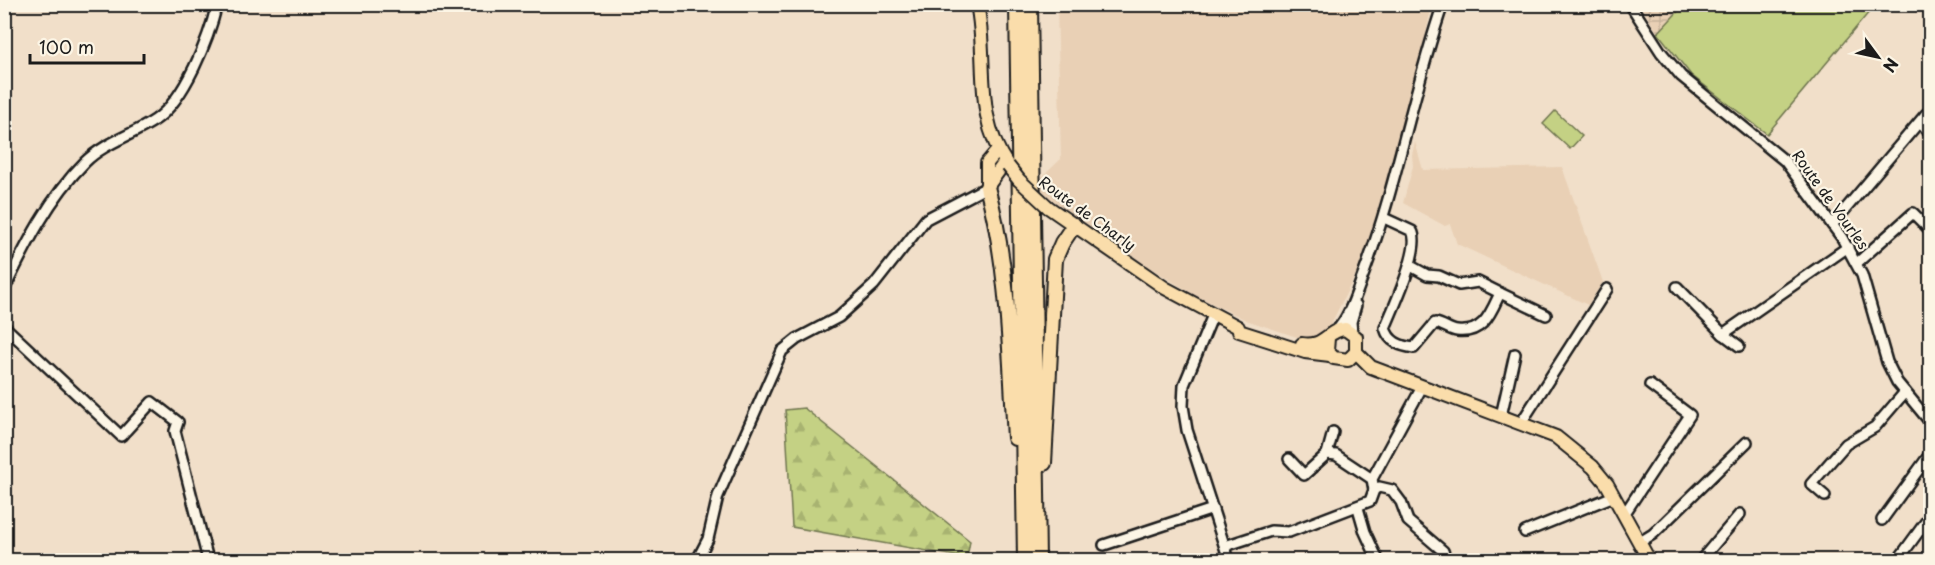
<svg xmlns="http://www.w3.org/2000/svg" width="1935" height="565" font-family="'Playpen Sans',sans-serif">
<defs>
<pattern id="industrial-grid" width="8" height="8" patternUnits="userSpaceOnUse" patternTransform="scale(1.5)"><rect width="8" height="8" fill="#e9d0b5"/><path d="M0 4h8M4 0v8" fill="none" stroke="#c7b29b"/></pattern>
<pattern id="forest-firs" width="22" height="20" patternUnits="userSpaceOnUse" patternTransform="scale(1.5)"><rect width="22" height="20" fill="#c4d184"/><path d="M5 1l3.5 6h-7zM16 11l3.5 6h-7z" fill="#a8b371"/></pattern>
</defs>
<rect width="100%" height="100%" fill="#f1dfc9"/>
<filter id="ink" filterUnits="userSpaceOnUse"><feTurbulence type="fractalNoise" baseFrequency=".0167" numOctaves="2"/><feDisplacementMap in="SourceGraphic" scale="12" xChannelSelector="R" yChannelSelector="G"/><feConvolveMatrix kernelMatrix="1 2 1 2 8 2 1 2 1" color-interpolation-filters="sRGB"/></filter>
<g filter="url(#ink)">
<!-- built -->
<g fill="#e9d0b5">
<path d="M1057,5h375l-17,79 -36,143 -48,97 -8,9 -10,4 -13,1 -54,-18 -53,-26 -46,-28 -105,-73v-16l19,-18z"/>
<path d="M1415,142l8,28 139,-3 41,115 -15,23 -131,-61 -7,-20 -5,2 -42,-23 10,-37 -1,-11z"/>
</g>
<!-- industrial -->
<path fill="url(#industrial-grid)" d="M1640,5h44l-26,28z"/>
<!-- forest -->
<path fill="url(#forest-firs)" stroke="#707650" stroke-width="1.5" d="M804,408l166,133 -3,17 -175,-31 -7,-117z"/>
<!-- park -->
<g fill="#c4d184" stroke="#707650" stroke-width="1.5">
<path d="M1684,5v-1l191,1 -108,129 -76,-59 -33,-42z"/>
<path d="M1555,111l27,25 -12,13 -27,-25z"/>
</g>
<g fill="none" stroke-linecap="round" stroke-linejoin="round">
<!-- minor casing -->
<g stroke="#1c1c1c" stroke-width="14">
<g id="minor">
<path d="M1630,4l31,48 20,24 104,85 57,77 20,37 25,87 10,20 33,40"/>
<path d="M1929,4l1,2"/>
<path d="M1921,123l9,10"/>
<path d="M1384,218l28,13c10,16 -19,78 -27,97 4,14 15,18 29,20l21,-25c8,1 14,7 22,8 27,3 34,-19 43,-38l-22,-11 -19,3 -20,-9 -12,-1 -18,-10"/>
<path d="M1832,225l94,-111"/>
<path d="M1857,263l56,-50 17,17"/>
<path d="M1677,287l46,47 125,-87"/>
<path d="M4,290c22,-45 45,-92 81,-128 19,-19 48,-27 70,-42 30,-20 54,-82 62,-116"/>
<path d="M1500,293l46,22"/>
<path d="M1213,315l-29,70 -1,21 4,24 42,130"/>
<path d="M4,326l117,110 31,-34 26,20 -3,9 33,129"/>
<path d="M1336,331c14,-14 21,-40 28,-58 33,-88 48,-180 79,-269"/>
<path d="M1352,333l-1,-11 5,-17"/>
<path d="M1723,334l16,12"/>
<path d="M1501,416l14,-62"/>
<path d="M1521,423l86,-134"/>
<path d="M1327,454l9,1 36,24"/>
<path d="M1289,459l15,16 23,-21 6,-22"/>
<path d="M1374,490l5,-3 13,3 9,12 7,19 35,30 3,8 -3,1"/>
<path d="M1825,496l-14,-12 35,-40 29,-17 30,-35"/>
<path d="M1358,508l7,24 13,28"/>
<path d="M1625,513l65,-98 -40,-30"/>
<path d="M1882,520l48,-66"/>
<path d="M1525,532l89,-36"/>
<path d="M1640,542l13,-8 94,-92"/>
<path d="M1104,545l109,-36"/>
<path d="M1225,546l46,-15 18,1 81,-31 4,-11 -2,-11 50,-92"/>
<path d="M697,560l11,-21 10,-43 64,-145 15,-12 42,-22 35,-32 52,-66 61,-32"/>
<path d="M1701,560l39,-46"/>
<path d="M1898,560l32,-44"/>
</g>
</g>
<!-- major casing -->
<g stroke="#1c1c1c" stroke-width="16">
<g id="major">
<path d="M977,4c12,59 -5,109 31,162"/>
<path d="M987,187v-24l11,-13"/>
<path d="M987,187l18,-25"/>
<path d="M1048,207l117,81 73,39 1,4 66,21 25,3"/>
<path d="M1302,344c22,4 25,-14 43,-15l11,8v15l-8,8 -14,-2 -7,-7 1,-13"/>
<path d="M1356,352l15,15 185,70 37,30 14,17 42,76"/>
</g>
</g>
<!-- highway casing -->
<g stroke="#1c1c1c" stroke-width="18">
<g id="highway">
<path d="M1017,4l8,556"/>
<path d="M1030,4l8,556"/>
<path d="M987,187c22,80 23,168 28,251"/>
<path d="M1044,463l11,-204 7,-16 12,-18"/>
</g>
</g>
<!-- minor -->
<use href="#minor" stroke="#fcf5e5" stroke-width="9"/>
<!-- major -->
<use href="#major" stroke="#faddab" stroke-width="12"/>
<!-- highway -->
<use href="#highway" stroke="#faddab" stroke-width="14"/>
<!-- major-bridge casing -->
<g stroke="#1c1c1c" stroke-width="16" stroke-linecap="butt">
<path id="major-bridge" d="M1008,166l11,14 29,27"/>
</g>
<!-- major-bridge -->
<use href="#major-bridge" stroke="#faddab" stroke-width="12"/>
</g>
</g>
<g text-anchor="middle" stroke-width="4.5" stroke-linejoin="round" paint-order="stroke">
<!-- street labels -->
<g font-size="15" fill="#1c1c1c" stroke="#fcf5e5">
<text transform="translate(1830 200) rotate(54)" y="5">Route de Vourles</text>
<text transform="translate(1087 214) rotate(36)" y="5">Route de Charly</text>
</g>
</g>
<!-- margin -->
<rect width="1935" height="565" fill="none" stroke="#fcf5e5" stroke-width="24"/>
<rect x="12" y="12" width="1911" height="541" fill="none" stroke="#1c1c1c" stroke-width="2" filter="url(#ink)"/>
<!-- north arrow -->
<g transform="translate(1878 57) rotate(123)" stroke="#fcf5e5" stroke-width="4.5" paint-order="stroke">
<path d="M0-4.5L10 22L0 15L-10 22Z" fill="#1c1c1c"/>
<text y="-9" font-size="16" font-weight="bold" text-anchor="middle" fill="#1c1c1c">N</text>
</g>
<!-- scale -->
<path d="M30 54v9h114v-9" fill="none" stroke="#1c1c1c" stroke-width="3"/>
<text x="39" y="54" font-size="18" fill="#1c1c1c" stroke="#fcf5e5" stroke-width="4.5" paint-order="stroke">100 m</text>
</svg>
